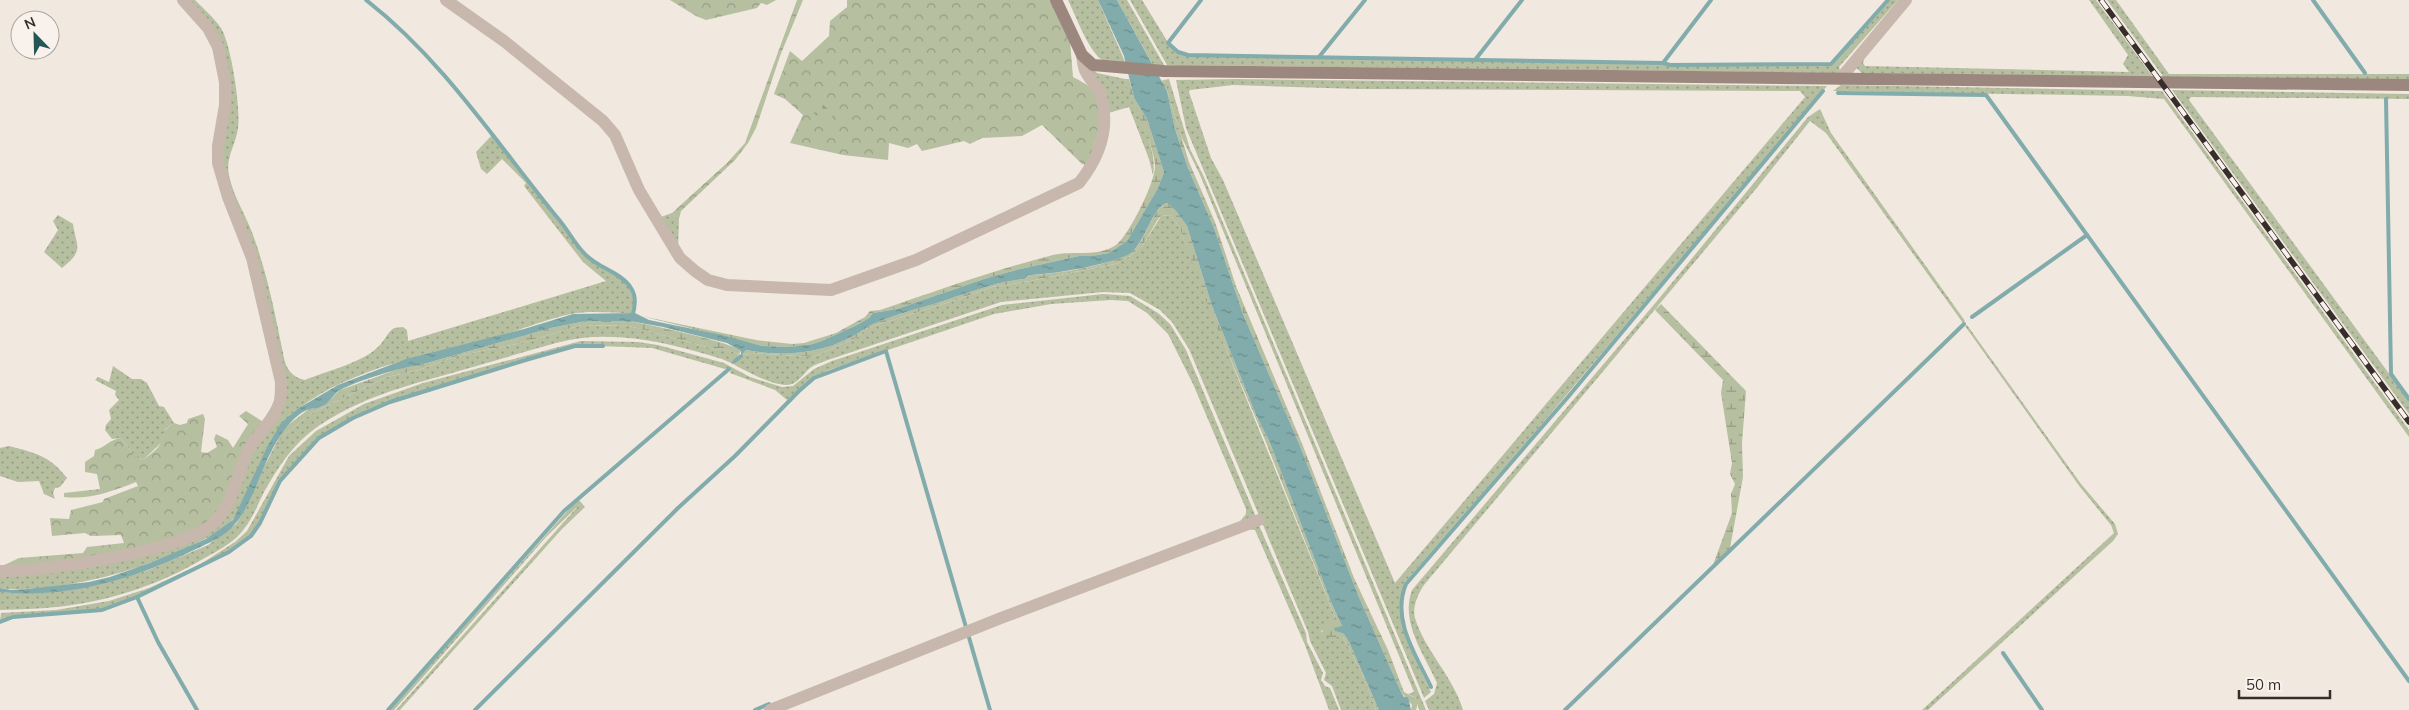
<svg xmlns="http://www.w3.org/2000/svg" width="2409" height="710" font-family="Mulish,sans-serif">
<defs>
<pattern id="grass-dots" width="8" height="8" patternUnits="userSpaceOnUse" patternTransform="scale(1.25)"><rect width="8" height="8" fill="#b7bfa1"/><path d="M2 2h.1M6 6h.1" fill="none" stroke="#969c83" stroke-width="1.8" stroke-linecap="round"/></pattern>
<pattern id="forest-crowns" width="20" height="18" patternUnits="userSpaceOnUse" patternTransform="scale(1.25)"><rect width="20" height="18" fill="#b7bfa1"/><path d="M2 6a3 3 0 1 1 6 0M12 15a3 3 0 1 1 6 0" fill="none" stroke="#969c83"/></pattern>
<pattern id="wetland-marsh" width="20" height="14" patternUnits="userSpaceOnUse" patternTransform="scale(1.25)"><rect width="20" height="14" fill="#b7bfa1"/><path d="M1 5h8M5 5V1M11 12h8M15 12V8" fill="none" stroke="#969c83"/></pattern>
<pattern id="cemetery-stones" width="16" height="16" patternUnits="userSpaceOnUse" patternTransform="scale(1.25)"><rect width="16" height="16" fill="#b7bfa1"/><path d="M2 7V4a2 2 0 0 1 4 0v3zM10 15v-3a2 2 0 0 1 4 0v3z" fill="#969c83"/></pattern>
<pattern id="water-ripples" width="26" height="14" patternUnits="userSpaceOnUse" patternTransform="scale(1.25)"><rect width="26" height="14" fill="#81acab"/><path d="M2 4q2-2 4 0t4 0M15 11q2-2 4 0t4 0" fill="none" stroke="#6a8c8b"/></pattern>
</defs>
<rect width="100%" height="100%" fill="#f1e8e0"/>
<!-- grass -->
<g fill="url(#grass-dots)" fill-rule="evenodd">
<path d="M186,0h9c9,9 19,18 26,28 10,16 20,81 17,100 -2,17 -13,30 -9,47 4,21 17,40 24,60 14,38 22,78 30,118 2,13 7,24 22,27 21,-9 58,-17 74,-34 6,-6 8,-13 15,-18l9,-1 4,3 1,11 198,-60 -23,-19 -59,-76 2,-3 -24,-24 -15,15 -6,-5 -5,-17 17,-18 92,122 35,22 8,7 4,6 3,12 -3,10c-20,0 -42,-3 -61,1 -24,5 -48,15 -72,22 -66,17 -146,31 -201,73 -37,29 -40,73 -64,109 -9,13 -28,20 -41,27 -47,22 -93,36 -144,42 -17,1 -33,4 -49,1v-15l217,-50 66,-141 -60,-208 -3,-128z"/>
<path d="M1068,0h30l28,64c-7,-1 -14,0 -20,-2 -15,-4 -31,-48 -38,-62z"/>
<path d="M1117,0h10l37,65h-11z"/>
<path d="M1130,0h12l30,49 16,7 475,7 7,3 162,-1 57,-65h9l-59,67 1,3 -2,3 -671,-8z"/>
<path d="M2089,0h7l57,77 -291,-4 -7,-6 11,-14 -3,10 2,3 264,6 -6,-8 5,-9z"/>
<path d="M2107,0h9l53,74h240v8l-244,-3z"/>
<path d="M1090,66l7,7 28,6c7,29 34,67 28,96l-4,-16 -20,-52 -24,7z"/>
<path d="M1169,79l21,70 14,28 222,533h-7l-3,-12 -8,-4 6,-2 -214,-517 -19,-39 -17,-56z"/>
<path d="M1236,79l591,7 -291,345 -131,151c-15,41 10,74 26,110l-7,6 -238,-570 -10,-48zM1233,85l126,4 441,2 5,6 -410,486 -172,-403 -12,-22 -22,-66 1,-2z"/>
<path d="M1841,85l321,6 247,339v7l-245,-338 -36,-3 -295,-5z"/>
<path d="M2172,90l237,4v5l-218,-2 -2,3 220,301v13z"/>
<path d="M1820,109l11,24 134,188 -2,2 -137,-190 -16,-12 -55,69 -331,395c-6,9 -12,22 -9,33 9,31 39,60 48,92h-34l-4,-9 9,-7 3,-11c-13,-29 -37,-61 -25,-93l245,-289 151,-184z"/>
<path d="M672,213l7,6 -1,30 -20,-31z"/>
<path d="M58,215l15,9c4,25 11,26 -11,44l-18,-16 14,-22 -5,-9z"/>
<path d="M1171,215l9,14 45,117 110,271 -9,12 -5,2 2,6h20l20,39 13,34h-35l-9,-24 -8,-6 2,-7 -16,-32 -2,-9 -119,-283 -17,-27 -12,-12 -30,-17 -27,-1 -102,10 -170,57c-6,2 -12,4 -18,7 -7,4 -13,15 -21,18 -18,6 -54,-19 -70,-25 -52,-16 -112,-31 -166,-16 -35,10 -70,20 -104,30 -48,13 -94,26 -135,54 -24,17 -39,40 -53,65 -6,12 -11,26 -20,37 -10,14 -27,22 -41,30 -44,26 -96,43 -147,48 -18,2 -37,2 -56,3v-18l29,1 41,-3 29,-6 47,-13 62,-26 28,-21 11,-18 15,-37 23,-35 27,-21 75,-36 32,-7 38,-14 69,-14 55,-17 48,1 89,24 2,-2 19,6 -4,6 1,2 5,-6 9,-3 63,4 43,-19 10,-9 11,-4 82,-26 33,-12 38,-6 85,-17 15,-8 13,-11 18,-29z"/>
<path d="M1103,294l27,2 28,17 12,11 16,26 70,167 -19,8 9,-11v-5l-53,-125 -25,-50 -21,-21 -19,-12 -17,-1 -60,4 -57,10 -165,56 -17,8 -25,22 -12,-10 -45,-17 1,-4 -2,-1 -4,1 -73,-21 -77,-3 -186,56 -37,16 -34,20 -39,44 -20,41 -9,14 -21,15 -92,46 -35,13 -89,6 -13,5 1,-8 55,-3 53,-9 40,-13 50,-23 36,-23 12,-11 42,-75 27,-25 48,-27 59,-21 158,-42 57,1 20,3 66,18 26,14 32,10 11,-1 21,-17 18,-8 170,-56z"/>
<path d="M1967,325l114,159 34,40 3,10 -5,7 -185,169h-6l192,-177 -3,-8 -31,-38 -115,-161z"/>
<path d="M113,366l19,13h9l6,4 12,23 5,1 10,16 -8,5 -5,15 -18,17 -8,-3 -14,-19 -9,1 -7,-9 1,-5 5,-6 -2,-9 10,-10 -4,-5 1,-4 -21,-11 3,-3 11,5z"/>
<path d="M9,446c26,7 40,9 58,32l-7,9 -5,1 -2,5 2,6 -11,-5 -5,-13 -21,1 -18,-6v-28z"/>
<path d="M578,499l7,8 -23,22 -162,181h-4l184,-206 -34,33 -152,173h-4z"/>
<path d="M1258,523l48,110 1,9 16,31 -2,7 4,6 5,2 9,22h-10l-24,-65 -50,-115 -12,-1z"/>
</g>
<!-- forest -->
<g fill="url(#forest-crowns)">
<path d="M670,0h106l-9,5 -6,-2 -4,5 -51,12 -10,-4z"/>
<path d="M797,0h6l-23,56 -24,72 -8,15 -13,17 -54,51 -2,8 -7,-6 56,-51 17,-19z"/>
<path d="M847,0h205l18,41 3,36c7,4 17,8 22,16 12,23 0,50 -8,72l-5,-1 -40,-39 -20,11 -40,2 -12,6 -6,-3 -42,10 -5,-7 -9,4 -19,-5 -1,17 -45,-5 -53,-12 13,-28 -18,-16 -11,-5 16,-43 12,10 27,-25 1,-15 17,-14z"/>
<path d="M246,411l19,12 -36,72 -29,37 -96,26 -104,9 19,-9 64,-5 4,-6 37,-4 -3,-8 -30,1 -6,-3 -33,3 -2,-18 19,1 2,-9 32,-8 1,-3 34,-13 -2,-4c-23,9 -46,18 -72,15v-4l36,-4 -3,-15 -12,-2v-10l9,-6 1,-6c11,-3 15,-11 26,-12l14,19 8,3c6,-5 16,-11 18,-18 5,-11 0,-11 13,-19l6,2 7,-2 1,-4 15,-5 2,5 -4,33 6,1 10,-6 -3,-8 2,-5 12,6 5,8 15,-24 -9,-8z"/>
</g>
<!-- wetland -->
<g fill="url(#wetland-marsh)">
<path d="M1125,79h4l5,19 13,21 17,53 -6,16 -31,53 -18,12 -17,3h-13l-59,13 -36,10 -87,30 -24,4 -4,5 -12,7 -33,15 -11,4 -23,3 -28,-1 -121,-30 115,24 36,4 12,-1 32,-10 29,-16 5,-6 10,-1c57,-19 114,-40 173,-55 21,-5 43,3 63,-10 13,-10 40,-64 39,-80 -3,-29 -24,-58 -30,-86z"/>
<path d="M1164,80l25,82 26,60 21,64 67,160 51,132 34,72 16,42 15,8 -3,10h-5l1,-5 -11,-13 -43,-97 -58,-149 -57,-132 -29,-86 -26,-60 -13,-39 -8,-38 -6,-10z"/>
<path d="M1167,203l9,8 11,15 25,80 44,109 14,28 61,159 11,24 -7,5 9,3 5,8 30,68h-3l-13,-34 -20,-39h-20l-3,-3 15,-17 -70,-177 -55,-129 -30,-82 -9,-14 -10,1 -3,3 -15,26 -13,11 -15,8 -85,17 -38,6 -33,12 -82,26 -11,4 -10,9 -43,19 -63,-4 -9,3 5,-6c36,7 75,4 107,-14 8,-4 14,-10 23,-13 20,-9 41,-14 61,-20 30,-9 56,-21 88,-24l3,-4c23,0 91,-10 107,-26 12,-12 18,-42 32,-46z"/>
<path d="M1661,304l85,87 -4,52 1,34 -13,71 -17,17 19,-52 -1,-19 4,-10 -5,-10 2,-11 -11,-70 2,-13 -68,-70z"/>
<path d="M586,321c14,0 29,-2 43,0 18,3 103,21 112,30l-2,3 -19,-6 -2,2 -89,-24 -48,-1 -55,17 -69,14 -38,14 -32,7 -75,36 -27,21 -22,35 21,-41 25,-19 13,-2 18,-17 64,-23 16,-2 131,-37z"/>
</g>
<!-- cemetery -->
<path fill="url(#cemetery-stones)" d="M819,102l13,10v8l-5,2 -15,-10 1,-7z"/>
<!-- water -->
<path fill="url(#water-ripples)" d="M1098,0h19l50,91 8,38 13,39 26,60 29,86 57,132 58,149 43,97 3,5h4l3,13h-32l-30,-68 -5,-8 -9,-3 -1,-3 8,-2 -11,-24 -61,-159 -14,-28 -44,-109 -25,-80 -11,-15 -9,-8c-14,3 -21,37 -35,49 -14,12 -83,23 -104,23l-3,4c-32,3 -58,15 -88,24 -20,6 -41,11 -61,20 -9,3 -15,9 -23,13 -32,18 -71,21 -107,14l-5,6v-5l-14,-8 -64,-16 -33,-6h-44l-35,7 -131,37c-19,2 -63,16 -80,25 -7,4 -12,15 -19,17 -4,2 -8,1 -11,2 -17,5 -30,26 -38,41 -13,23 -19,53 -37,74 -10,13 -27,19 -41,26 -59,29 -127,49 -194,42v-4l11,2 16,-1 62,-7 21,-5 40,-14 56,-24 27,-19 34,-73 14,-24 18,-15 39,-23 68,-26 118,-30 49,-15 62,-1 14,7 73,15 40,11 28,1 23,-3 11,-4 33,-15 12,-7 4,-5 24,-4 87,-30 36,-10 59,-13h13l17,-3 18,-12 31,-53 6,-16 -17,-53 -13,-21 -10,-42z"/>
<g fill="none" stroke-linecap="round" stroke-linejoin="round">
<!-- stream -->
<g stroke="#81acab" stroke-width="4">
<path d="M366,0c77,60 129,141 190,216 10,11 17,25 27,36 13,16 37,19 48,36 6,9 4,20 1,29"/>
<path d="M1201,0l-33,43 10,9 10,3 475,8 7,2 161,-1 57,-64"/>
<path d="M2313,0l52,73"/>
<path d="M1319,57l46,-57"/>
<path d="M1475,60l47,-60"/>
<path d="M1663,63l48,-63"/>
<path d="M1838,93l148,2 423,586"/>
<path d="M2386,99l5,275 18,25"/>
<path d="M1972,317l115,-82"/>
<path d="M735,361l6,-5"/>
<path d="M137,597l21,45 39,68"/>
<path d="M0,622l13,-5 89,-7 35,-13 92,-45 22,-16 9,-13 20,-42 39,-43 34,-20 37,-16 139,-43 46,-13h28"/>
<path d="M2003,653l39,57"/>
<path d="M1431,687c-15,-32 -40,-67 -25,-103l162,-187 255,-306"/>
<path d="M388,710l176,-199 165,-142"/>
<path d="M475,710l203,-202 57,-52 64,-65 15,-13 72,-27 104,359"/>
<path d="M755,710l14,-6"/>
<path d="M1565,710l399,-386"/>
</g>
<!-- minor -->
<g stroke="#c8b7ac" stroke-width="12">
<path d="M446,0l58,41 99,80 12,14 24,55 41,68 15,13 13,9 19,5 104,5 85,-30 163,-77c20,-25 31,-55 22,-87 -3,-10 -12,-16 -16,-26 -2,-4 -2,-10 -3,-15"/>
<path d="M1840,79l66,-79"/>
<path d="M0,571c42,1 189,-20 216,-50 19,-21 21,-48 33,-72 8,-14 28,-33 31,-48 1,-6 1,-13 1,-19l-29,-124 -24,-61 -10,-34v-17l7,-41v-23l-7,-35 -10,-19 -25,-28"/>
<path d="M770,710l231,-92 258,-98"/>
</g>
<!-- secondary -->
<path stroke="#9c877e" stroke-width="12" d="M1056,0l26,55 11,10 71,6 1245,14"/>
<!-- rail casing -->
<g stroke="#372e2b" stroke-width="5.5">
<path id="rail" d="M2101,0l308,422"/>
</g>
<!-- rail -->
<use href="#rail" stroke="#f9f2ec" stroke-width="4" stroke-dasharray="11" stroke-linecap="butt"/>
</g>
<!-- north arrow -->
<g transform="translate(35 35) rotate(337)"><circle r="24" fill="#f9f2ec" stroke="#aba49f"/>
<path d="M0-4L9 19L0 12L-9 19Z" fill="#235655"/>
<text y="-8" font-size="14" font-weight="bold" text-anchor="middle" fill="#372e2b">N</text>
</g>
<!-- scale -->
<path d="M2239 690v8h91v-8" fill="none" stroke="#372e2b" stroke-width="2.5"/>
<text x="2246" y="690" font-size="15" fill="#372e2b" stroke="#f9f2ec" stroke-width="4" paint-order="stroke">50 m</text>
</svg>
